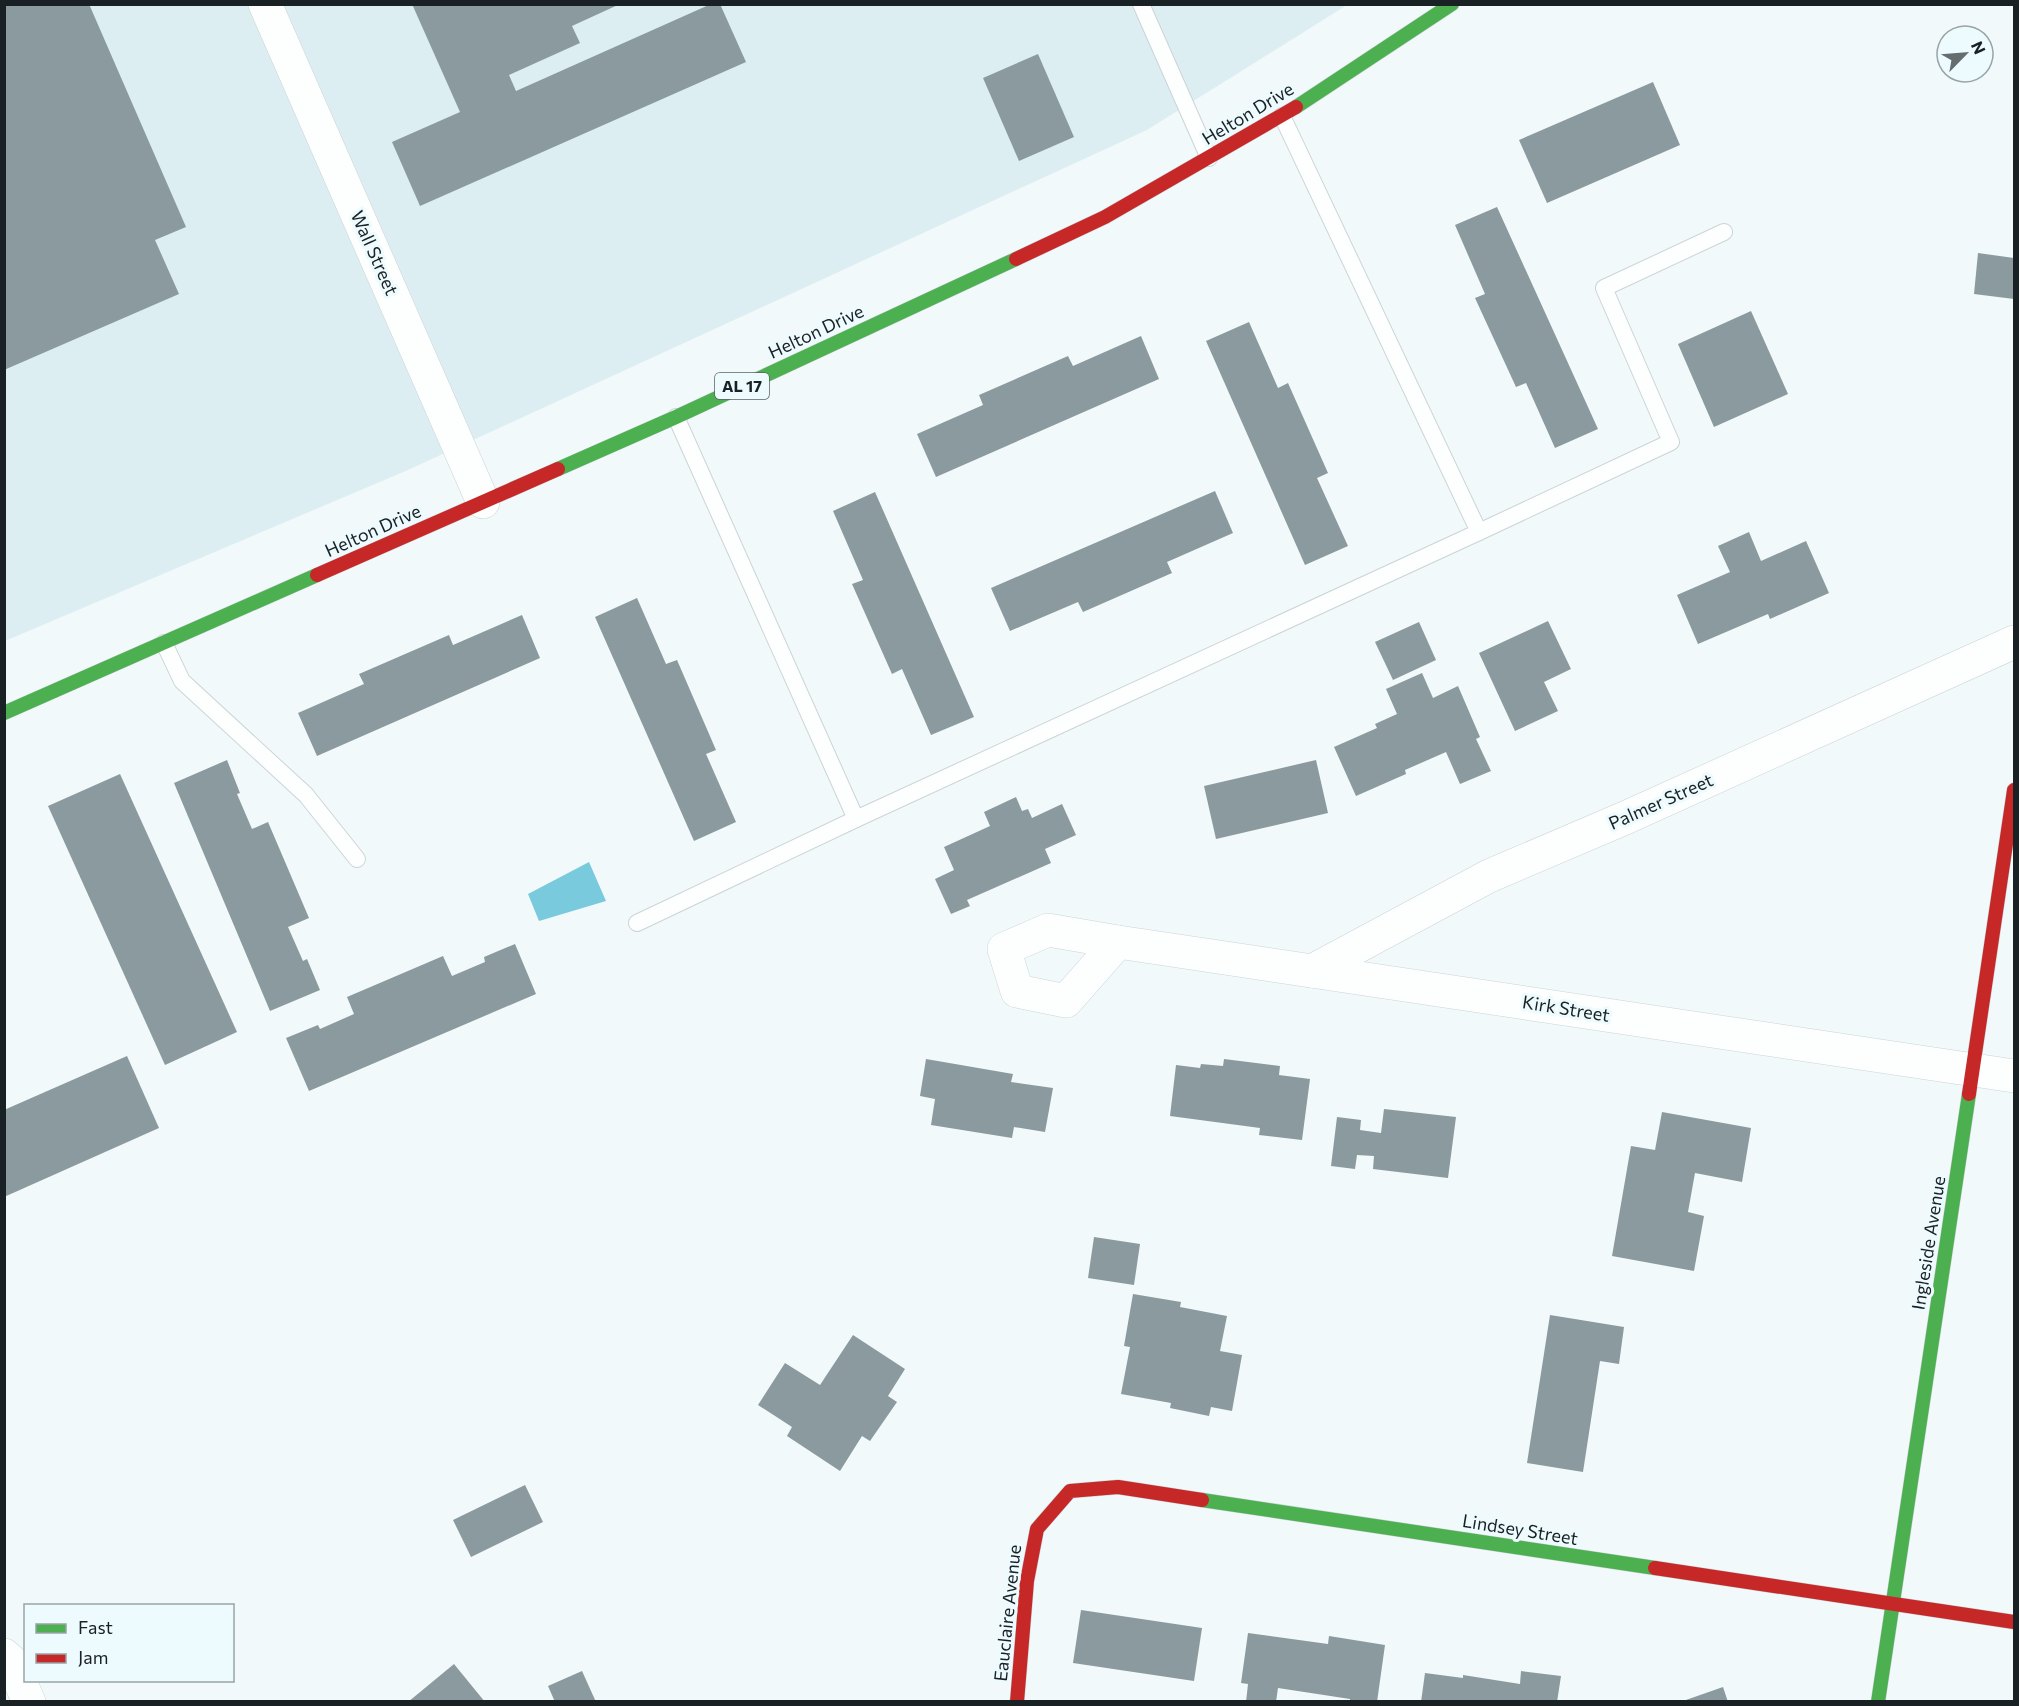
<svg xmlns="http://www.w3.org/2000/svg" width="2019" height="1706" font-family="Commissioner,sans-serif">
<rect width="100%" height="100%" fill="#f1f9fb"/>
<!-- built -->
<path fill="#ddeef3" d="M5,5h1342l-200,125 -739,340 -403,171z"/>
<!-- water -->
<path fill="#79cadd" d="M589,862l17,39 -67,20 -11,-27z"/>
<!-- building -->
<g fill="#8b9a9e">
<path d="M4,4h85l97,223 -31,13 24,54 -175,76z"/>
<path d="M412,4h208l-48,22 8,17 -71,32 7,16 195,-87h9l26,58 -326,144 -28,-64 68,-30z"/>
<path d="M1038,54l36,83 -55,24 -36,-83z"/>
<path d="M1653,82l27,63 -133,58 -28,-63z"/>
<path d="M1497,207l101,222 -43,19 -29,-65 -10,4 -41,-89 10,-4 -30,-69z"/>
<path d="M1978,253l36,5v41l-40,-5z"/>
<path d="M1751,311l37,83 -74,33 -36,-83z"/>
<path d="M1249,322l29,66 10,-5 40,90 -11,5 31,68 -43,19 -99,-224z"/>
<path d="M1141,336l18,43 -223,98 -19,-43 66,-29 -4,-10 89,-39 5,10z"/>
<path d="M1215,491l18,42 -66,29 5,11 -89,39 -5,-10 -68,29 -19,-43z"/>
<path d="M875,492l99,225 -43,18 -29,-66 -10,5 -40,-90 11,-4 -30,-69z"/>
<path d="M1749,532l12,29 45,-20 23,52 -59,26 -2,-5 -70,30 -21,-49 53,-23 -12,-26z"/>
<path d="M637,598l29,66 11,-4 39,90 -10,4 30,68 -42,19 -99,-224z"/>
<path d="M522,615l18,43 -223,98 -19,-43 66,-29 -5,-10 90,-39 4,10z"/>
<path d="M1548,621l23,48 -27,13 14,29 -43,20 -36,-78z"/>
<path d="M1419,622l17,38 -43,20 -18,-38z"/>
<path d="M1422,673l11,25 25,-12 22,51 -4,2 15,32 -31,13 -14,-32 -41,18 1,4 -50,22 -22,-49 43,-19 -2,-4 22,-10 -11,-25z"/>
<path d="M227,760l13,33 -3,1 15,35 16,-7 41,96 -21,9 15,34 4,-2 13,31 -50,21 -96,-228z"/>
<path d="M1316,760l12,53 -112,26 -12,-53z"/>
<path d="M120,774l117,258 -72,33 -117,-259z"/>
<path d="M1016,797l6,14 6,-2 4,9 30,-14 14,31 -31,14 6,14 -84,37 3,6 -19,8 -16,-35 19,-9 -10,-23 46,-21 -6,-14z"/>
<path d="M515,944l21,50 -227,97 -23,-53 32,-13 2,4 34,-15 -7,-17 96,-41 9,20 33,-14 -1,-5z"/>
<path d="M127,1056l32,72 -155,69v-87z"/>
<path d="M926,1059l87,15 -2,8 42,6 -8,44 -31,-5 -2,11 -81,-13 4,-26 -15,-3z"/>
<path d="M1224,1059l56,7 -1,9 31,4 -8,61 -43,-5 1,-7 -90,-12 6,-51 24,3 1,-4 22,2z"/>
<path d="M1384,1109l72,8 -8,61 -75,-9 1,-13 -17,-1 -2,14 -24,-3 6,-49 24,3 -1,10 21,3z"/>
<path d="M1662,1112l89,16 -9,54 -47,-9 -7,39 16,4 -10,55 -82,-15 19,-110 24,4z"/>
<path d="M1094,1237l46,7 -6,41 -46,-7z"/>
<path d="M1133,1294l48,8 -1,5 47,9 -7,35 22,4 -10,56 -21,-4 -2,9 -39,-8 1,-5 -50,-9 9,-47 -6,-1z"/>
<path d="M1550,1315l74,12 -5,37 -19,-3 -17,111 -56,-9z"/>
<path d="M853,1335l52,34 -17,27 9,6 -27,39 -8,-5 -22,35 -53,-35 5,-9 -34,-22 27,-42 35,22z"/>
<path d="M525,1485l18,37 -72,35 -18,-37z"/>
<path d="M1081,1610l121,18 -8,53 -121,-18z"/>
<path d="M1248,1633l80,11 1,-8 56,9 -8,57h-27v-3l-72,-11 -2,14h-30l2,-18 -7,-1z"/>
<path d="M454,1664l31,38h-77z"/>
<path d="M582,1671l14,31h-41l-7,-16z"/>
<path d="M1521,1671l40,5 -4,26h-136l4,-29 38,5v-3l57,9z"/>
<path d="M1723,1687l5,15h-45v-1z"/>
</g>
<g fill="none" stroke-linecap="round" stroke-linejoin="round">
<!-- lane casing -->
<g stroke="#ccd4d7" stroke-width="18">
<g id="lane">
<path d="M1141,4l68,154"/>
<path d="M1479,532l192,-90 -67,-154 120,-56"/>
<path d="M164,643l18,38 124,114 51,64"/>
<path d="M856,819l623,-287 -197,-416"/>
<path d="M637,923l219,-104 -180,-402"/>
</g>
</g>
<!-- street casing -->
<g stroke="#ccd4d7" stroke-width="34">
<g id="street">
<path d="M265,4l218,498"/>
<path d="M1048,930l70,12 -52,59 -49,-10 -13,-42z"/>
<path d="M1118,942l896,134"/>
<path d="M1312,971l177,-95 136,-58 389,-176"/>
<path d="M4,1655l7,6 18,41"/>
</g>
</g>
<!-- fast casing -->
<g stroke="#ccd4d7" stroke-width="15">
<g id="fast">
<path d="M1296,107l156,-103"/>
<path d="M558,469l118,-52 340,-158"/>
<path d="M4,713l313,-138"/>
<path d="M1202,1500l453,68"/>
<path d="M1878,1702l91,-608"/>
</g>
</g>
<!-- jam casing -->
<g stroke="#ccd4d7" stroke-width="15">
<g id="jam">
<path d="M1016,259l89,-42 191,-110"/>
<path d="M317,575l241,-106"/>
<path d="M1969,1094l45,-304"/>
<path d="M1655,1568l359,54"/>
<path d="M1017,1702l10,-121 10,-52 33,-38 48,-4 84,13"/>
</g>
</g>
<!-- lane -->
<use href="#lane" stroke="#fdfefe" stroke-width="16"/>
<!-- street -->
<use href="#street" stroke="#fdfefe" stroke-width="33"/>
<!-- fast -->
<use href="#fast" stroke="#4caf50" stroke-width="14"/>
<!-- jam -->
<use href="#jam" stroke="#c62828" stroke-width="14"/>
</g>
<g text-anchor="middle" stroke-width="6" stroke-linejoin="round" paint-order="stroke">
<!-- shield labels -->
<rect fill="#edfbff" stroke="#596266" stroke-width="1.5" x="715" y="373" width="54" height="26" rx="4.5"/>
<g font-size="16" font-weight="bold" fill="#192124">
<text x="742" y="392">AL 17</text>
</g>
<!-- street labels -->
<g font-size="18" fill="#192124" stroke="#edfbff">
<text transform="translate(1248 114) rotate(-31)" y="6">Helton Drive</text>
<text transform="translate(374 253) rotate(66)" y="6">Wall Street</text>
<text transform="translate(816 332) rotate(-25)" y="6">Helton Drive</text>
<text transform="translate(373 531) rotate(-24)" y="6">Helton Drive</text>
<text transform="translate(1661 802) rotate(-24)" y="6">Palmer Street</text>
<text transform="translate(1566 1009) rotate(9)" y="6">Kirk Street</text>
<text transform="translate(1929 1243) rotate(-81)" y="6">Ingleside Avenue</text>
<text transform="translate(1520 1530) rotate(9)" y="6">Lindsey Street</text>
<text transform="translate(1008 1613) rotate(-84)" y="6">Eauclaire Avenue</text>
</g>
</g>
<!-- border -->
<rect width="2019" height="1706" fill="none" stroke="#192124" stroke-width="12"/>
<!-- legend -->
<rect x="24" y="1604" width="210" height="78" fill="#edfbff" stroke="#98a4a7" stroke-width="1.5"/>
<rect x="36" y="1624" width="30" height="9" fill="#4caf50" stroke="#98a4a7" stroke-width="1.5"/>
<text x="78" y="1634" font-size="18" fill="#192124">Fast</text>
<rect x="36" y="1654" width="30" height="9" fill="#c62828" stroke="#98a4a7" stroke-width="1.5"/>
<text x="78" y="1664" font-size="18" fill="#192124">Jam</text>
<!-- north arrow -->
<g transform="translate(1965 54) rotate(65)"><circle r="28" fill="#edfbff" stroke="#98a4a7" stroke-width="1.5"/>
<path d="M0-4.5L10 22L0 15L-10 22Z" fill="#656d6f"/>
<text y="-9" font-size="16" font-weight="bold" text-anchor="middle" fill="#192124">N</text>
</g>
</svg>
